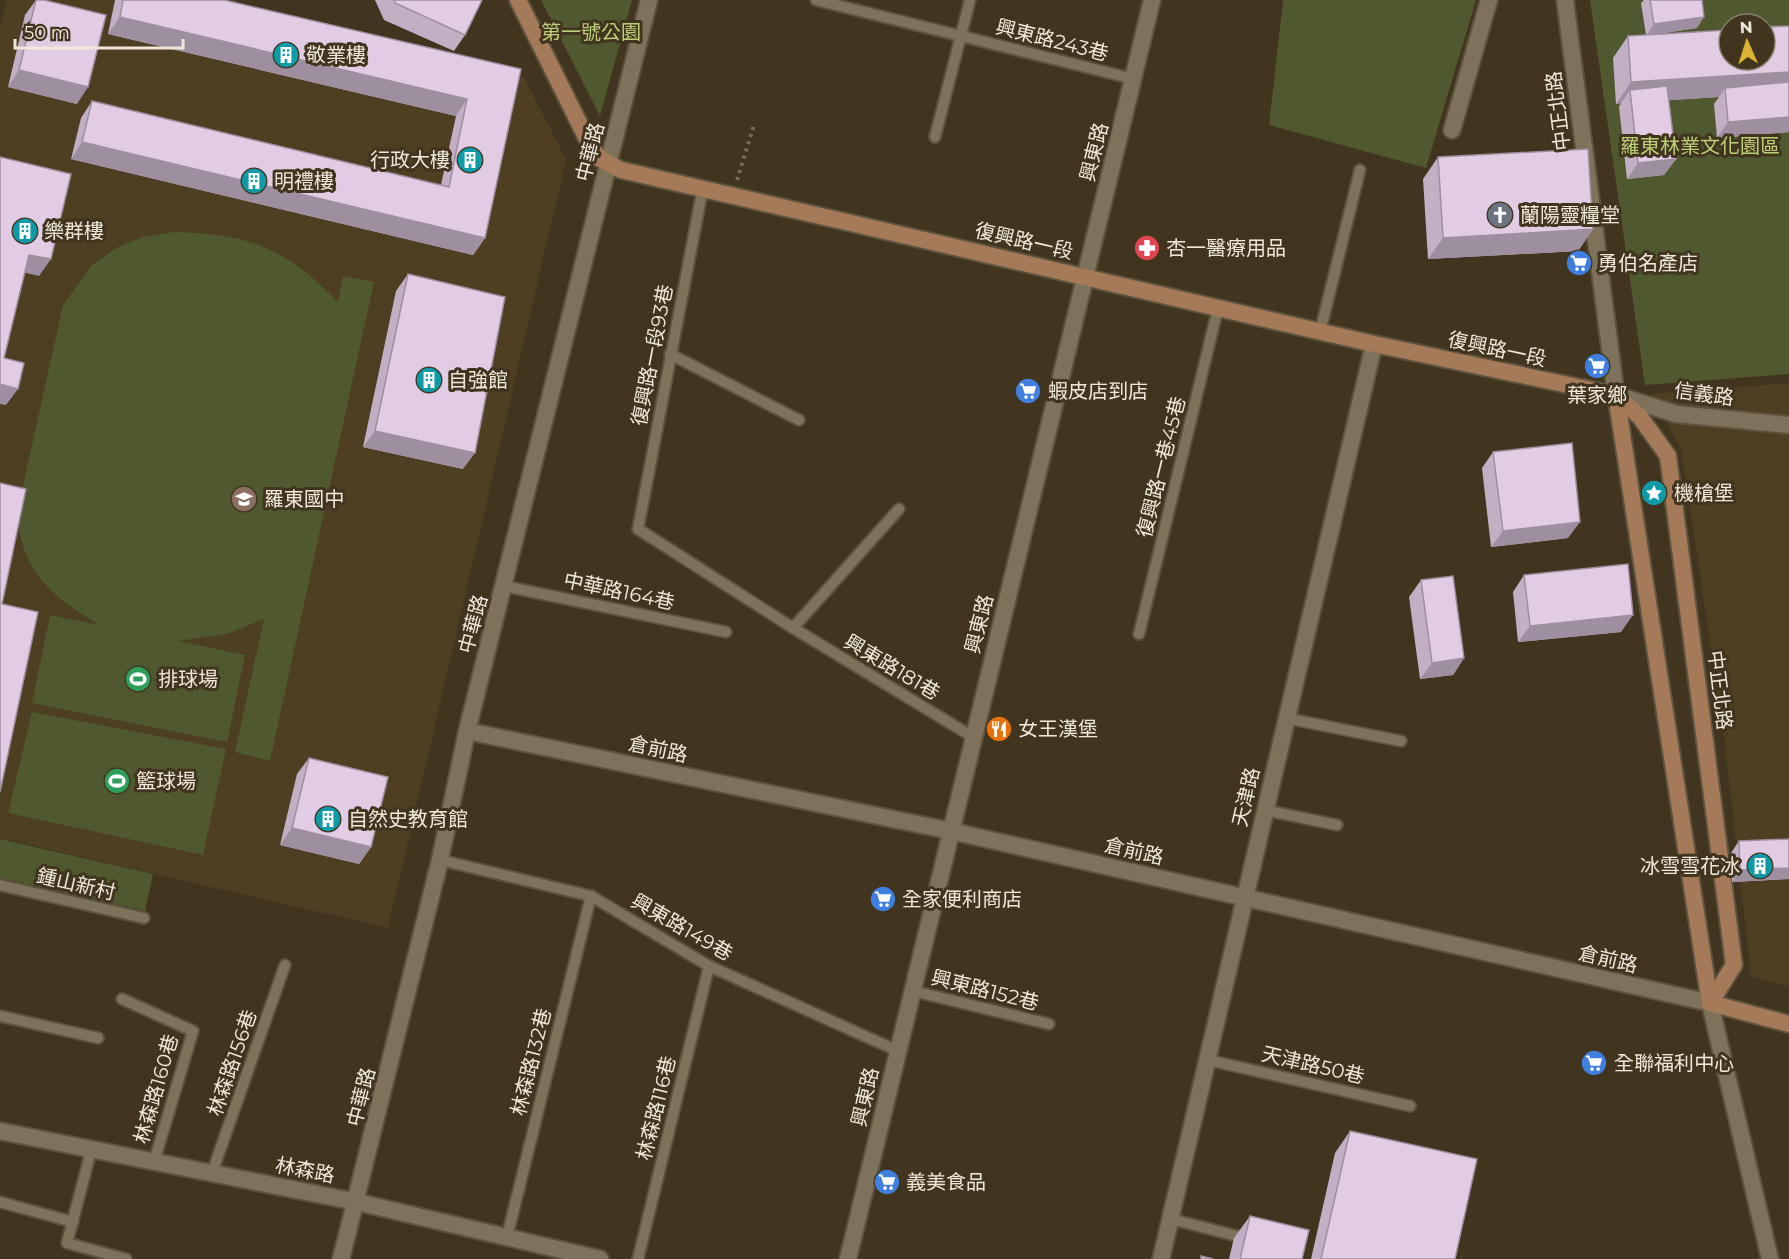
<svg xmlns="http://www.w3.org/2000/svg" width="1789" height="1259" font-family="Montserrat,'Noto Sans TC',sans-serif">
<rect width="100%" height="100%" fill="#41351f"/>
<!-- built -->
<g fill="#4e3e22">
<path d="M7,0h229l-2,7 290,70 42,83 -178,768 -388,-90v-810z"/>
<path d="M1789,383v604l-38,-11 -28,-249 -42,-278 -31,-55z"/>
</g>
<!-- green -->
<g fill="#4f582e" fill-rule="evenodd">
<path d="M541,0h91l-32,116 -57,-112z"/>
<path d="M1283,0h193l-50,168 -157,-43z"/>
<path d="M1590,0h199v374l-144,11zM1729,24h36v36h-36z"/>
<path d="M174,232c76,2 110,15 164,70l5,-26 31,6 -104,479 -35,-9 29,-133 -37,15 -49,7 67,14 -18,87 -195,-39 18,-88 50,10c-50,-28 -83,-58 -82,-117l45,-203 29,-40 24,-17 27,-11z"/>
<path d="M32,712l194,37 -23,106 -195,-42z"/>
<path d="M0,839l153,35 -8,37 -145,-33z"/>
</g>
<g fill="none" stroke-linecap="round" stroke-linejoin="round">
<!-- service casing -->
<g stroke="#5c523e" stroke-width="14">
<g id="service">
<path d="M816,0l318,79"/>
<path d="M935,137l35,-137"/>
<path d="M703,187l-65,342 155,99 180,109"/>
<path d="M1320,332l40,-162"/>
<path d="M670,354l129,66"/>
<path d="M504,586l222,46"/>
<path d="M793,628l106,-119"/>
<path d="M1139,634l79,-326"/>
<path d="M1285,718l116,23"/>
<path d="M1265,810l72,15"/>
<path d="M440,860l151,36 118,70 189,85"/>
<path d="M0,885l144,33"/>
<path d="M913,991l136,33"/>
<path d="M122,999l71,32 -39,131"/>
<path d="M0,1016l98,22"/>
<path d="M1208,1060l202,46"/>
<path d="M91,1151l-24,92 59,16"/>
<path d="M212,1173l73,-208"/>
<path d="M0,1202l73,20"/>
<path d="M1171,1219l78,20"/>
<path d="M507,1237l84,-341"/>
<path d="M638,1259l71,-293"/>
</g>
</g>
<!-- minor casing -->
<g stroke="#5c523e" stroke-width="20">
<g id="minor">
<path d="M1565,0l51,395 60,19 113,11"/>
<path d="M1452,130l37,-130"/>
<path d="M467,731l484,100 759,172 60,256"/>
<path d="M0,1131l357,71 243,57"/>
<path d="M341,1259l99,-399 27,-129 182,-731"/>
<path d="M848,1259l304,-1259"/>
<path d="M1161,1259l213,-915"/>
</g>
</g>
<!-- secondary casing -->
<g stroke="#5c523e" stroke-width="20">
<g id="secondary">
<path d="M518,0l72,145 9,13 22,12 753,174 242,51"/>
<path d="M1616,395l24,22 28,39 66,509 -24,38"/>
<path d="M1616,395l94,608"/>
<path d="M1710,1003l79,21"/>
</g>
</g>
<!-- path -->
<path stroke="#776d59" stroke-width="4" stroke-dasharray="3 4.5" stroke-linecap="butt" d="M737,180l17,-55"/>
<!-- service -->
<use href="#service" stroke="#7f725a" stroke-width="10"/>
<!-- minor -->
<use href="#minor" stroke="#7f725a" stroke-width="16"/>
<!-- secondary -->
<use href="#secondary" stroke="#a47a59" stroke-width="16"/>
</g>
<!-- wall -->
<g fill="#c2afc4">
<path d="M36,0h8l33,104 -69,-17 17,-72z"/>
<path d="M115,0h109l297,69 -36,169 -12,17 -402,-96 10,-41 11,-17 349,84 15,-69 -348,-82z"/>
<path d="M375,0h107l-17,35 -11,16 -70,-31z"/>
<path d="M1644,0h58l-5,28 -46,7 138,-9v106l-72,6 -3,-34 5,-7 -50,3 7,59 -12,16 -37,4 -8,-72 2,-4 -5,1 -3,-46 15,-22 18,-1 -5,-32z"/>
<path d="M1438,157l155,72 -15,22 -150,8 -5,-80z"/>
<path d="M408,274l55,195 -100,-22 33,-156z"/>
<path d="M1493,452l75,86 -77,9 -9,-79z"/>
<path d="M1524,575l97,57 -103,10 -5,-50z"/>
<path d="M1421,580l43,78 -11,17 -33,4 -11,-82z"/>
<path d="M309,758l62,89 -12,17 -79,-19 17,-71z"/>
<path d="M1789,839v40l-57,3 -1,-29 8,-12z"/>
<path d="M1350,1131l105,128h-144l24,-106z"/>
<path d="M1250,1216l52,43h-73l5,-21z"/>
</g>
<!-- shaded-wall -->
<g fill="#9e8fa0">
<path d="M120,17l347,82 -11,17 -348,-82z"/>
<path d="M1704,17l-7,11 -51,8 8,-12z"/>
<path d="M19,70l69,17 -11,17 -69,-17z"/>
<path d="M1789,72v20l-64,-4 -6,9 -87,6 -2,-13 -9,13 -5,1 15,-22z"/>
<path d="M1789,117v15l-72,6 11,-16z"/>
<path d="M82,142l403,96 -12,17 -402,-96z"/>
<path d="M1676,159l-12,16 -37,4 11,-16z"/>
<path d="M1593,229l-15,22 -150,8 15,-21z"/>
<path d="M29,255l22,4 -12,17 -21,-5z"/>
<path d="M0,384l18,5 -12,16 -6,-1z"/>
<path d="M375,431l100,22 -12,16 -100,-22z"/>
<path d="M1580,522l-12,16 -77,9 12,-16z"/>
<path d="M1633,615l-12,17 -103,10 12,-16z"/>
<path d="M1464,658l-11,17 -33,4 12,-16z"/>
<path d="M292,828l79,19 -12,17 -79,-19z"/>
<path d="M1789,868v11l-57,3 8,-12z"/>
</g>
<!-- building -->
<g fill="#e1cce4" stroke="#9e8fa0" stroke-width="1.5">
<path d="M36,0h8l62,15 -18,72 -69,-17z"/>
<path d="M123,0h101l297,69 -36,169 -403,-96 10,-41 357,86 18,-88 -347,-82z"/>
<path d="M394,0h88l-17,35 -70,-32z"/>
<path d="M1650,0h52l2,17 -50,7z"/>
<path d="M1789,26v46l-158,10 -3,-46 101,-6v30h36v-33z"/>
<path d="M1789,82v35l-61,5 -3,-34z"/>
<path d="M1667,86l9,73 -38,4 -8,-73z"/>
<path d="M1588,149l5,80 -150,9 -5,-81z"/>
<path d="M0,157l71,17 -20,85 -22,-4 -25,103 20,5 -6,26 -18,-5z"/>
<path d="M408,274l97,23 -30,156 -100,-22z"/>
<path d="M1572,443l8,79 -77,9 -10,-79z"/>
<path d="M0,483l26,6 -24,115 36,8 -38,180z"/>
<path d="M1628,564l5,51 -103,11 -6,-51z"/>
<path d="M1453,576l11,82 -32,5 -11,-83z"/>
<path d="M309,758l79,19 -17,70 -79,-19z"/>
<path d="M1789,839v29l-49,2 -1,-29z"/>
<path d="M1350,1131l127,28 -22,100h-134z"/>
<path d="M1250,1216l59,14 -7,29h-62z"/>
<path d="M1201,1256l12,3h-12z"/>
</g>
<!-- icons -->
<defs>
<g id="building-disc" transform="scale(1.35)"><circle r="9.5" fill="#0f9aa8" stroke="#41351f"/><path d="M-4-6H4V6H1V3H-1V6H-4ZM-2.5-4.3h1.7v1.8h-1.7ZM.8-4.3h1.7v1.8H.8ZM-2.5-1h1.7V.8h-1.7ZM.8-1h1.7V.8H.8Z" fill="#fff"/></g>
<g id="church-disc" transform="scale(1.35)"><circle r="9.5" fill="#6b7280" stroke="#41351f"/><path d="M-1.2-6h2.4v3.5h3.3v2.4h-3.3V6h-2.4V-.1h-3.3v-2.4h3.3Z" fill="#fff"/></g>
<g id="pharmacy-disc" transform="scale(1.35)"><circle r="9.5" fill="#e0444e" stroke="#41351f"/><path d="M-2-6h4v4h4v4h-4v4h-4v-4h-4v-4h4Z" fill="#fff"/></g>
<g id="supermarket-disc" transform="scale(1.35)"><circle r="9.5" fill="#3f7fe0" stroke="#41351f"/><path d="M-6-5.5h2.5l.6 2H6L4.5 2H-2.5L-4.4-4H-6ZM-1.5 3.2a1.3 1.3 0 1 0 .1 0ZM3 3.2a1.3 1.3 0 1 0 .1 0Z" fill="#fff"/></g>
<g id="sight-disc" transform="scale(1.35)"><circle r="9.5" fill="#0f9aa8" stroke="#41351f"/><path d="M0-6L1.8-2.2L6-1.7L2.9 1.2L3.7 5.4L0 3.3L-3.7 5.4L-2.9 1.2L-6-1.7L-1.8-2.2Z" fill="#fff"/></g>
<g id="school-disc" transform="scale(1.35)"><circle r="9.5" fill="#8d6e63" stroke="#41351f"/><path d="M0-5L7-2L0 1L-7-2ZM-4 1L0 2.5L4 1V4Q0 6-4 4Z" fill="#fff"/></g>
<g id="stadium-disc" transform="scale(1.35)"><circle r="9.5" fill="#2e9e5b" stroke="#41351f"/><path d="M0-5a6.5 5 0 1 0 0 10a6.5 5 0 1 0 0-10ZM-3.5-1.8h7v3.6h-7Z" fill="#fff"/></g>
<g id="restaurant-disc" transform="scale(1.35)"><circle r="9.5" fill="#e8710a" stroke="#41351f"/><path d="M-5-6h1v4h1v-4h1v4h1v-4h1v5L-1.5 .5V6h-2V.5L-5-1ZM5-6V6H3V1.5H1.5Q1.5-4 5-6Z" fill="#fff"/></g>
</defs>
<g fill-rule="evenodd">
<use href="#building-disc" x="286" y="55"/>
<use href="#building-disc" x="470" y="160"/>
<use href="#building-disc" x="254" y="181"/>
<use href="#church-disc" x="1500" y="215"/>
<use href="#building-disc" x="25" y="231"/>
<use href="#pharmacy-disc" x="1147" y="248"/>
<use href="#supermarket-disc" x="1579" y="263"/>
<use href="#supermarket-disc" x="1597" y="366"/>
<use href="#building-disc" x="429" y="380"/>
<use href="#supermarket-disc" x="1028" y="391"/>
<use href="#sight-disc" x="1654" y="493"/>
<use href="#school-disc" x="244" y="499"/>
<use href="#stadium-disc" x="138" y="679"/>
<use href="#restaurant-disc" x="999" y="729"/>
<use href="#stadium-disc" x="117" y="781"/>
<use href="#building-disc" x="328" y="819"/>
<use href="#building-disc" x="1760" y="866"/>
<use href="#supermarket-disc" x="883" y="899"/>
<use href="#supermarket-disc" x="1594" y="1063"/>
<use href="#supermarket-disc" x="887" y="1182"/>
</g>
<g text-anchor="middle" stroke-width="6" stroke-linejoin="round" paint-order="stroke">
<!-- park labels -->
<g font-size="20" fill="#bdcf76" stroke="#41351f">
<text x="591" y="39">第一號公園</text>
<text x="1700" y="153">羅東林業文化園區</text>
</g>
<!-- street labels -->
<g font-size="20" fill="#efe8da" stroke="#41351f">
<text transform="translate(1052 40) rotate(14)" y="7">興東路243巷</text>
<text transform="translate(1558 111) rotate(-97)" y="7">中正北路</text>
<text transform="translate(590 152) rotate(-76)" y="7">中華路</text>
<text transform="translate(1094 152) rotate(-76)" y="7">興東路</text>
<text transform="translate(1024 241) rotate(13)" y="7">復興路一段</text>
<text transform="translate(1497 349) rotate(12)" y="7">復興路一段</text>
<text transform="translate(652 355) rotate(-79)" y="7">復興路一段93巷</text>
<text transform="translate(1704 394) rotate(8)" y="7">信義路</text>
<text transform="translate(1161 467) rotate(-76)" y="7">復興路一巷45巷</text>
<text transform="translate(619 591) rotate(12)" y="7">中華路164巷</text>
<text transform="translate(473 624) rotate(-75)" y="7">中華路</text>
<text transform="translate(979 624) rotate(-76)" y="7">興東路</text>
<text transform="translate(892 667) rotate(31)" y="7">興東路181巷</text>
<text transform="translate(1720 690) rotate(83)" y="7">中正北路</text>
<text transform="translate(658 749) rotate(12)" y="7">倉前路</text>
<text transform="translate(1246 797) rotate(-77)" y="7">天津路</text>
<text transform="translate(1134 851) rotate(13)" y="7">倉前路</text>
<text transform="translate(76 884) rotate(13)" y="7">鍾山新村</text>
<text transform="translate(682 927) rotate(30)" y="7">興東路149巷</text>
<text transform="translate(1608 959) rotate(13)" y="7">倉前路</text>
<text transform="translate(985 990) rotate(14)" y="7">興東路152巷</text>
<text transform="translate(531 1062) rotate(-76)" y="7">林森路132巷</text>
<text transform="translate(232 1063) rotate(-71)" y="7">林森路156巷</text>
<text transform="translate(1313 1065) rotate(13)" y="7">天津路50巷</text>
<text transform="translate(156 1089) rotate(-74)" y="7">林森路160巷</text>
<text transform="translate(361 1097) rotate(-76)" y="7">中華路</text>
<text transform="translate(865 1097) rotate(-77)" y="7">興東路</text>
<text transform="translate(656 1108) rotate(-76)" y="7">林森路116巷</text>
<text transform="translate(305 1170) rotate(11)" y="7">林森路</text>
</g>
<!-- poi labels -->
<g font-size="20" fill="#efe8da" stroke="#41351f" text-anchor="start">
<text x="306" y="62">敬業樓</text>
<text x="450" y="167" text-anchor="end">行政大樓</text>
<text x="274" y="188">明禮樓</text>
<text x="1520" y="222">蘭陽靈糧堂</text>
<text x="44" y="238">樂群樓</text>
<text x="1166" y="255">杏一醫療用品</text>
<text x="1598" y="270">勇伯名產店</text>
<text x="448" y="387">自強館</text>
<text x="1048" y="398">蝦皮店到店</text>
<text x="1597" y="402" text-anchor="middle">葉家鄉</text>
<text x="1674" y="500">機槍堡</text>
<text x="264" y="506">羅東國中</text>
<text x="158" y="686">排球場</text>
<text x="1018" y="736">女王漢堡</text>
<text x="136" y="788">籃球場</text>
<text x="348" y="826">自然史教育館</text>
<text x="1740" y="873" text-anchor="end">冰雪雪花冰</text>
<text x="902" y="906">全家便利商店</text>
<text x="1614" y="1070">全聯福利中心</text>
<text x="906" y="1189">義美食品</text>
</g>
</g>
<!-- north arrow -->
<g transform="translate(1747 42) rotate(357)"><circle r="28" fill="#41351f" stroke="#877d6a" stroke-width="1.5"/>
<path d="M0-4.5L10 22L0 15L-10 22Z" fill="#dab333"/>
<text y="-9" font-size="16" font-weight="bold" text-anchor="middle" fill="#efe8da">N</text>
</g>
<!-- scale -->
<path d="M15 39v9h168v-9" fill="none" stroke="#efe8da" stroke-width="3"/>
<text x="24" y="39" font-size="18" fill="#efe8da" stroke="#41351f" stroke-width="4.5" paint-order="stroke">50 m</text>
</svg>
